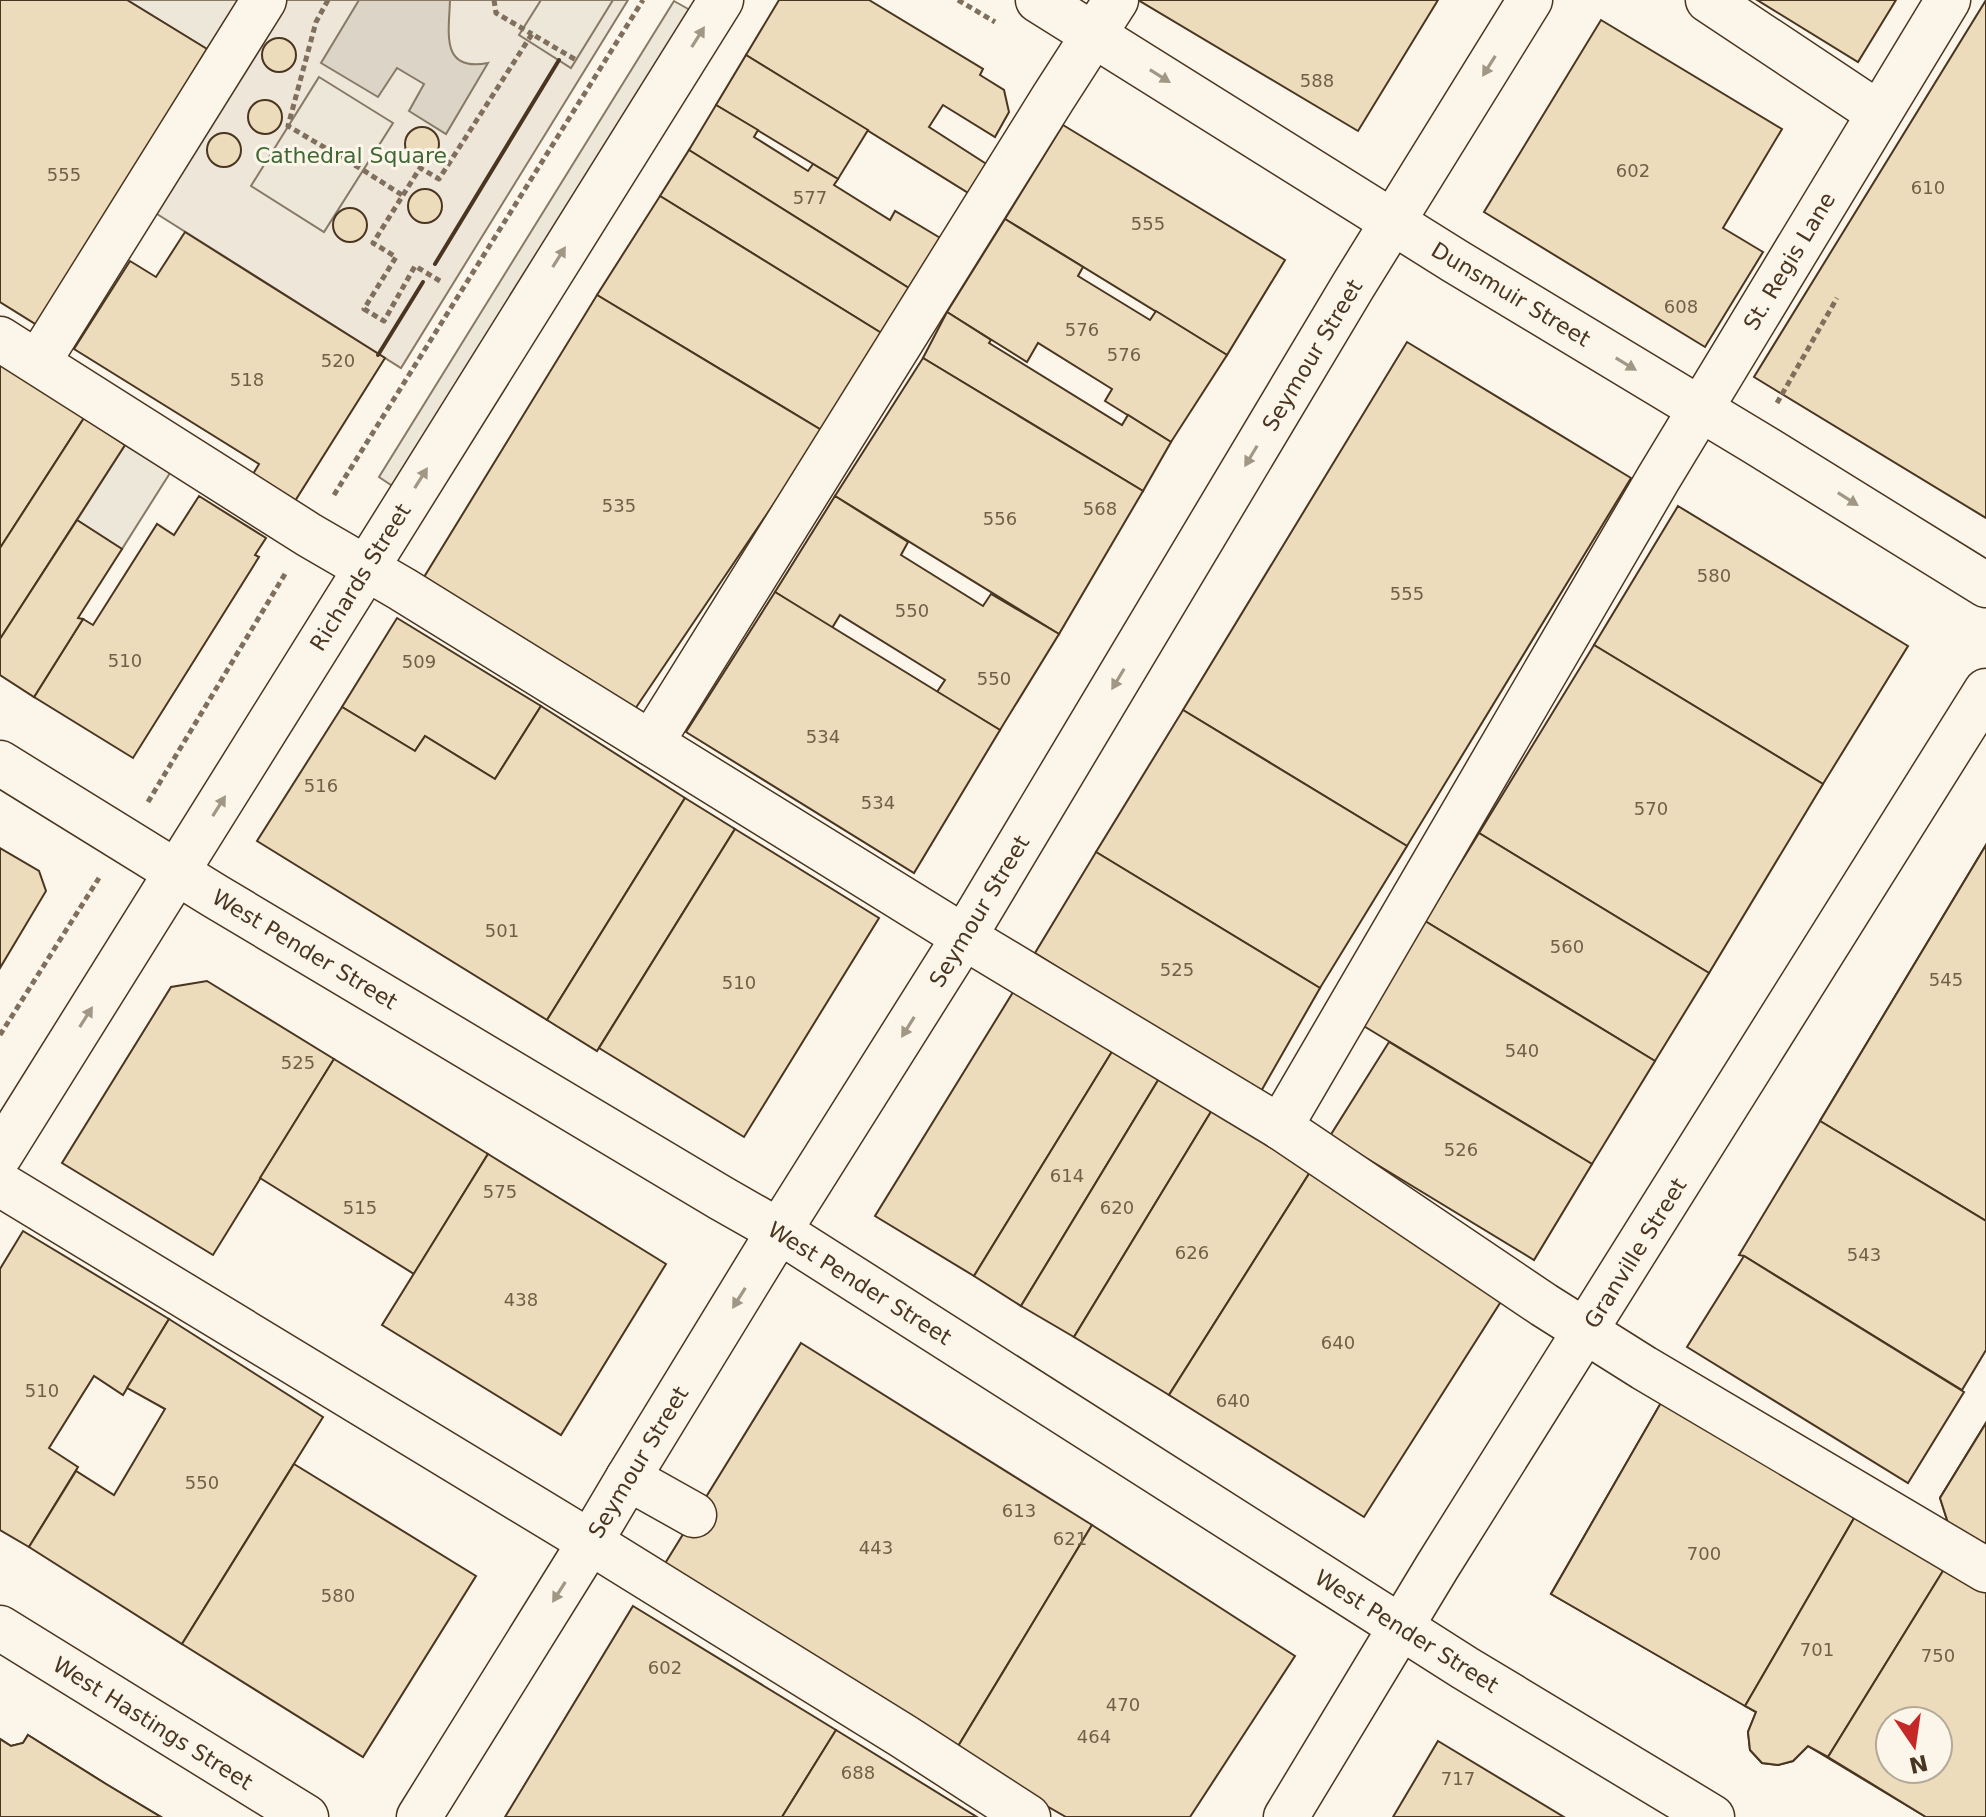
<svg xmlns="http://www.w3.org/2000/svg" width="1986" height="1817" font-family="'DejaVu Sans',sans-serif">
<rect width="100%" height="100%" fill="#fbf6e9"/>
<!-- green -->
<path fill="#ede6d9" stroke="#887966" stroke-width="2" d="M264,0h364l-227,368 -263,-166z"/>
<!-- parking -->
<g fill="#ede7d9" stroke="#887966" stroke-width="2">
<path d="M127,0h111l-31,49z"/>
<path d="M541,0h72l-42,68 -52,-33z"/>
<path d="M674,1l16,9 -296,477 -15,-10z"/>
<path d="M319,77l74,46 -69,109 -73,-46z"/>
<path d="M125,445l45,28 -48,76 -45,-29z"/>
</g>
<!-- water -->
<path fill="#dcd4c6" stroke="#887966" stroke-width="2" d="M359,0h91c-1,33 -10,72 38,63l-42,71 -37,-23 15,-27 -27,-16 -19,29 -57,-34z"/>
<!-- building -->
<g fill="#ecdcbc" stroke="#4a3520" stroke-width="2" fill-rule="evenodd">
<path d="M0,0h127l80,49 -170,276 -37,-23z"/>
<path d="M779,0h90l114,69 -3,6 24,15 5,22 -14,25 -52,-32 -14,22 59,38 -18,29 -224,-139z"/>
<path d="M1138,0h300l-80,131z"/>
<path d="M1757,0h139l-38,62z"/>
<path d="M1986,0v518l-232,-141z"/>
<path d="M1601,20l181,109 -59,99 40,24 -58,95 -221,-135z"/>
<circle cx="279" cy="55" r="17"/>
<path d="M746,55l122,75 -30,49 -122,-74z"/>
<circle cx="265" cy="117" r="17"/>
<path d="M716,105l42,25 -4,7 54,34 5,-7 25,15 -4,6 56,35 5,-9 47,28 -30,51 -223,-140z"/>
<path d="M1063,125l222,135 -58,95 -222,-136z"/>
<circle cx="422" cy="144" r="17"/>
<circle cx="224" cy="150" r="17"/>
<path d="M689,150l223,140 -29,44 -223,-138z"/>
<circle cx="425" cy="206" r="17"/>
<path d="M660,196l223,138 -60,97 -226,-136z"/>
<circle cx="350" cy="225" r="17"/>
<path d="M1005,219l78,48 -5,9 72,44 6,-9 71,44 -56,87 -66,-41 7,-12 -74,-46 -11,19 -80,-50z"/>
<path d="M185,232l200,126 -90,143 -42,-27 6,-10 -185,-115 56,-88 26,16z"/>
<path d="M597,295l226,136 -190,281 -212,-130z"/>
<path d="M947,312l44,28 -2,3 133,82 6,-10 43,27 -28,49 -220,-133z"/>
<path d="M1407,342l224,136 -224,368 -224,-136z"/>
<path d="M923,358l220,133 -84,143 -224,-138z"/>
<path d="M0,364l84,54 -84,130z"/>
<path d="M84,418l41,27 -125,194v-91z"/>
<path d="M199,496l67,42 -11,17 4,2 -126,201 -99,-61 49,-78 10,6 64,-101 17,11z"/>
<path d="M835,496l73,46 -7,13 82,51 8,-12 68,40 -59,96 -63,-38 8,-12 -105,-65 -8,13 -57,-36z"/>
<path d="M1678,506l230,140 -85,138 -229,-139z"/>
<path d="M77,520l45,29 -44,69 5,1 -49,78 -34,-22v-36z"/>
<path d="M775,592l225,138 -86,143 -228,-141z"/>
<path d="M397,618l144,88 -46,73 -70,-43 -10,15 -73,-44z"/>
<path d="M1594,645l229,139 -114,189 -230,-140z"/>
<path d="M541,706l144,92 -138,222 -290,-179 85,-134 73,44 10,-15 70,43z"/>
<path d="M1183,710l224,136 -87,142 -224,-136z"/>
<path d="M685,798l50,31 -138,222 -50,-31z"/>
<path d="M735,829l144,89 -135,219 -145,-89z"/>
<path d="M1479,833l230,140 -54,88 -230,-140z"/>
<path d="M1986,845v376l-166,-100z"/>
<path d="M1986,845v376l-166,-100z"/>
<path d="M0,848l39,23 7,20 -46,77z"/>
<path d="M1096,852l224,136 -60,105 -225,-140z"/>
<path d="M1425,921l230,140 -63,103 -230,-139z"/>
<path d="M207,981l127,78 -121,196 -151,-92 109,-176z"/>
<path d="M1015,989l98,61 -139,226 -99,-60z"/>
<path d="M1389,1042l203,122 -58,96 -204,-124z"/>
<path d="M1113,1050l47,27 -139,229 -47,-30z"/>
<path d="M334,1059l154,95 -74,120 -154,-96z"/>
<path d="M1160,1077l52,33 -138,227 -53,-31z"/>
<path d="M1212,1110l100,59 -143,226 -95,-58z"/>
<path d="M1820,1121l166,100v129l-24,40 -218,-134 -5,-1z"/>
<path d="M488,1154l178,110 -105,171 -179,-110z"/>
<path d="M1312,1169l195,123 -143,225 -195,-122z"/>
<path d="M23,1231l146,88 -46,76 -29,-19 -45,72 29,19 -49,80 -29,-17v-261z"/>
<path d="M1744,1256l220,136 -56,91 -221,-136z"/>
<path d="M169,1319l154,98 -141,227 -153,-97 47,-76 38,24 51,-86 -38,-21z"/>
<path d="M801,1343l291,182 -138,228 -293,-183z"/>
<path d="M1662,1401l324,189v227h-60l-118,-71 -15,15 -15,4 -16,-2 -12,-13 -2,-18 8,-20 -205,-118zM1890,1721h48v48h-48z"/>
<path d="M1662,1401l195,112 -112,193 -194,-112z"/>
<path d="M1986,1423v125l-37,-22 -9,-28z"/>
<path d="M1986,1423v125l-37,-22 -9,-28z"/>
<path d="M294,1464l182,112 -113,181 -181,-113z"/>
<path d="M1857,1513l89,53 -118,191 -20,-11 -15,15 -15,4 -16,-2 -12,-13 -2,-18 8,-20 -11,-6z"/>
<path d="M1092,1525l203,131 -105,161h-124l-112,-64z"/>
<path d="M1946,1566l40,24v227h-60l-98,-60zM1890,1721h48v48h-48z"/>
<path d="M633,1606l203,124 -54,87h-277z"/>
<path d="M836,1730l141,87h-195z"/>
<path d="M28,1735l78,49 55,33h-161v-78l11,7 12,-3z"/>
<path d="M28,1735l78,49 55,33h-161v-78l11,7 12,-3z"/>
<path d="M1438,1741l126,76h-171z"/>
</g>
<g fill="none" stroke-linecap="round" stroke-linejoin="round">
<!-- minor casing -->
<g stroke="#4a3520" stroke-width="47">
<g id="minor">
<path d="M1708,0l170,113"/>
<path d="M0,339l309,196 93,54 562,348 316,190 264,178 100,63 342,202"/>
<path d="M38,362l226,-362"/>
<path d="M651,743l402,-645 63,-98"/>
<path d="M1280,1127l378,-648 290,-479"/>
<path d="M0,1155c242,-384 479,-771 721,-1155"/>
<path d="M0,1184l590,358 313,194 125,81"/>
<path d="M628,1478l66,37"/>
<path d="M1286,1817l151,-250 549,-876"/>
</g>
</g>
<!-- major casing -->
<g stroke="#4a3520" stroke-width="47">
<g id="major">
<path d="M1038,0l417,261 300,181 231,143"/>
<path d="M0,763l215,133 506,302 58,33 686,437 247,149"/>
<path d="M0,1628l306,189"/>
<path d="M419,1817l171,-275 38,-64 151,-247 185,-294 389,-651 177,-286"/>
</g>
</g>
<!-- path -->
<g stroke="#7f6f5c" stroke-width="5" stroke-dasharray="6 4" stroke-linecap="butt">
<path d="M328,0l-12,22 -28,104 75,44 39,25"/>
<path d="M494,0l2,13 36,21"/>
<path d="M958,0l37,22"/>
<path d="M440,281l-25,-15 -31,55 -20,-12 32,-52 -23,-14 47,-75 19,11 93,-145 44,26"/>
<path d="M1777,403l60,-105"/>
<path d="M334,495l309,-495"/>
<path d="M148,802l137,-228"/>
<path d="M0,1035l99,-157"/>
</g>
<!-- minor -->
<use href="#minor" stroke="#fbf6e9" stroke-width="44"/>
<!-- major -->
<use href="#major" stroke="#fbf6e9" stroke-width="44"/>
<!-- wall -->
<g stroke="#4a3520" stroke-width="4">
<path d="M435,264l124,-204"/>
<path d="M378,355l45,-73"/>
</g>
</g>
<!-- one-way arrows -->
<defs><path id="oneway-solid" d="M-6-.8H1V-3.2L6.5 0L1 3.2V.8H-6Z" transform="scale(2)"/></defs>
<g fill="#a29684">
<use href="#oneway-solid" transform="translate(698 37) rotate(-58)"/>
<use href="#oneway-solid" transform="translate(1489 66) rotate(122)"/>
<use href="#oneway-solid" transform="translate(1160 76) rotate(32)"/>
<use href="#oneway-solid" transform="translate(559 257) rotate(-58)"/>
<use href="#oneway-solid" transform="translate(1626 364) rotate(31)"/>
<use href="#oneway-solid" transform="translate(1251 456) rotate(121)"/>
<use href="#oneway-solid" transform="translate(421 478) rotate(-58)"/>
<use href="#oneway-solid" transform="translate(1848 499) rotate(32)"/>
<use href="#oneway-solid" transform="translate(1118 679) rotate(121)"/>
<use href="#oneway-solid" transform="translate(219 806) rotate(-58)"/>
<use href="#oneway-solid" transform="translate(86 1017) rotate(-58)"/>
<use href="#oneway-solid" transform="translate(908 1027) rotate(122)"/>
<use href="#oneway-solid" transform="translate(739 1298) rotate(122)"/>
<use href="#oneway-solid" transform="translate(559 1592) rotate(122)"/>
</g>
<g text-anchor="middle" stroke-width="6" stroke-linejoin="round" paint-order="stroke">
<!-- number labels -->
<g font-size="18" fill="#725f47">
<text x="1317" y="87">588</text>
<text x="1633" y="177">602</text>
<text x="64" y="181">555</text>
<text x="1928" y="194">610</text>
<text x="810" y="204">577</text>
<text x="1148" y="230">555</text>
<text x="1681" y="313">608</text>
<text x="1082" y="336">576</text>
<text x="1124" y="361">576</text>
<text x="338" y="367">520</text>
<text x="247" y="386">518</text>
<text x="619" y="512">535</text>
<text x="1100" y="515">568</text>
<text x="1000" y="525">556</text>
<text x="1714" y="582">580</text>
<text x="1407" y="600">555</text>
<text x="912" y="617">550</text>
<text x="125" y="667">510</text>
<text x="419" y="668">509</text>
<text x="994" y="685">550</text>
<text x="823" y="743">534</text>
<text x="321" y="792">516</text>
<text x="878" y="809">534</text>
<text x="1651" y="815">570</text>
<text x="502" y="937">501</text>
<text x="1567" y="953">560</text>
<text x="1177" y="976">525</text>
<text x="1946" y="986">545</text>
<text x="739" y="989">510</text>
<text x="1522" y="1057">540</text>
<text x="298" y="1069">525</text>
<text x="1461" y="1156">526</text>
<text x="1067" y="1182">614</text>
<text x="500" y="1198">575</text>
<text x="360" y="1214">515</text>
<text x="1117" y="1214">620</text>
<text x="1192" y="1259">626</text>
<text x="1864" y="1261">543</text>
<text x="521" y="1306">438</text>
<text x="1338" y="1349">640</text>
<text x="42" y="1397">510</text>
<text x="1233" y="1407">640</text>
<text x="202" y="1489">550</text>
<text x="1019" y="1517">613</text>
<text x="1070" y="1545">621</text>
<text x="876" y="1554">443</text>
<text x="1704" y="1560">700</text>
<text x="338" y="1602">580</text>
<text x="1817" y="1656">701</text>
<text x="1938" y="1662">750</text>
<text x="665" y="1674">602</text>
<text x="1123" y="1711">470</text>
<text x="1094" y="1743">464</text>
<text x="858" y="1779">688</text>
<text x="1458" y="1785">717</text>
</g>
<!-- park labels -->
<g font-size="22" fill="#436837" stroke="#fbf6e9">
<text x="351" y="163">Cathedral Square</text>
</g>
<!-- street labels -->
<g font-size="22" fill="#4a3520" stroke="#fbf6e9">
<text transform="translate(1789 261) rotate(-59)" y="8">St. Regis Lane</text>
<text transform="translate(1511 294) rotate(31)" y="8">Dunsmuir Street</text>
<text transform="translate(1312 355) rotate(-59)" y="8">Seymour Street</text>
<text transform="translate(360 577) rotate(-58)" y="8">Richards Street</text>
<text transform="translate(979 911) rotate(-59)" y="8">Seymour Street</text>
<text transform="translate(305 949) rotate(31)" y="8">West Pender Street</text>
<text transform="translate(1635 1253) rotate(-58)" y="8">Granville Street</text>
<text transform="translate(860 1283) rotate(32)" y="8">West Pender Street</text>
<text transform="translate(638 1462) rotate(-59)" y="8">Seymour Street</text>
<text transform="translate(1407 1631) rotate(32)" y="8">West Pender Street</text>
<text transform="translate(153 1723) rotate(32)" y="8">West Hastings Street</text>
</g>
</g>
<!-- north arrow -->
<g transform="translate(1914 1745) rotate(167)"><circle r="38" fill="#fbf6e9" stroke="#b4a999" stroke-width="2"/>
<path d="M0-6L14 30L0 20L-14 30Z" fill="#c62828"/>
<text y="-12" font-size="22" font-weight="bold" text-anchor="middle" fill="#4a3520">N</text>
</g>
</svg>
